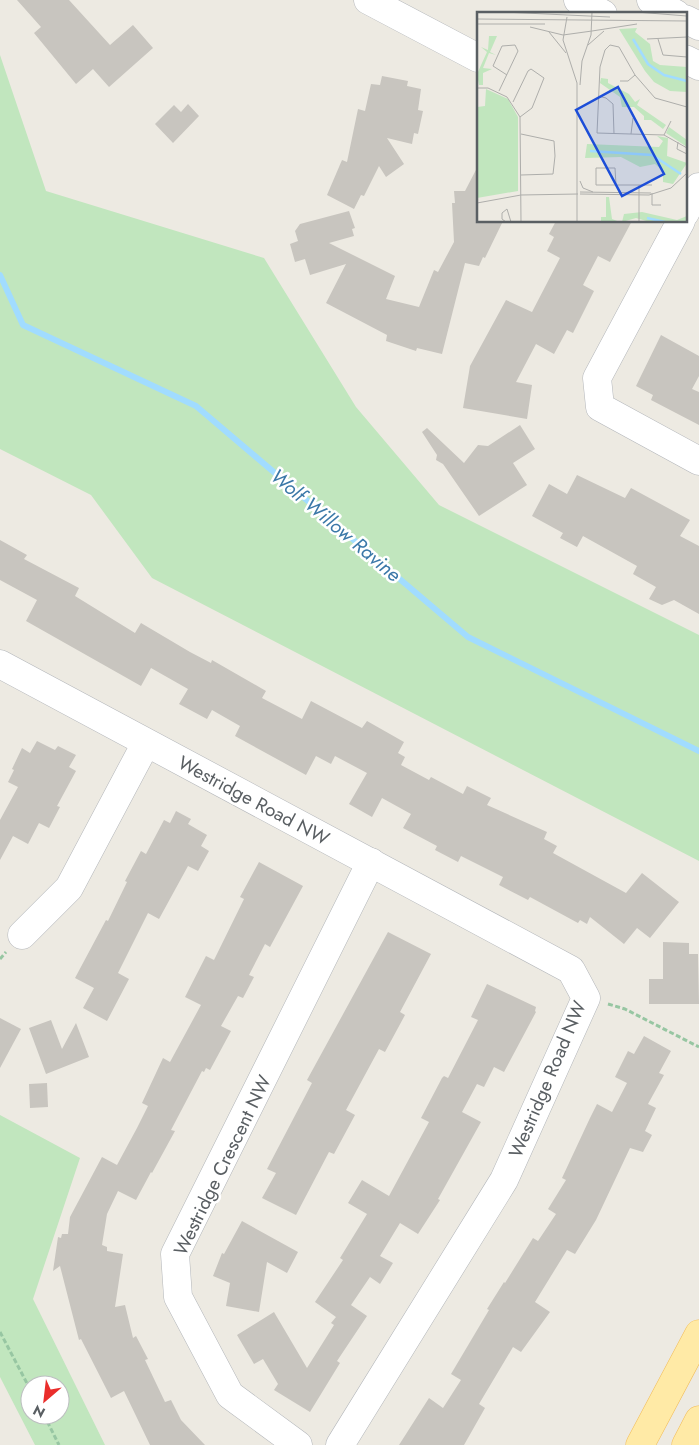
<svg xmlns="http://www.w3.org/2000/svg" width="699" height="1445" font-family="Jost,sans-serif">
<rect width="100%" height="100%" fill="#edeae2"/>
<!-- green -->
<g fill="#c1e6be" fill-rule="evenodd">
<path d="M0,55l46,136 218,67 92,149 83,98 260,130v226l-547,-283 -61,-83 -91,-46z"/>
<path d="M0,1115l80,43 -47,141 72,146h-70l-35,-68zM30,1385h30v30h-30z"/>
</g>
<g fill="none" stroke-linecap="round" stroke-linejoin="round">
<!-- stream -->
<path stroke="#a1dcff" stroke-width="6" d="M0,275l23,50 173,81 272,231 231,114"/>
</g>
<!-- building -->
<g fill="#c8c5bf">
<path d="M17,0h52l41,45 23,-20 20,23 -44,39 -16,-18 -17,15 -42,-51 7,-6z"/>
<path d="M382,76l26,5 -1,5 14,3 -3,21 5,1 -5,23 -4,-1 -2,11 -25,-6 17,26 -18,13 -7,-11 -15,30 -3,-1 -7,14 -27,-14 15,-35 5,2 11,-53 7,2 6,-27 9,1z"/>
<path d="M188,104l11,12 -26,27 -18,-19 19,-19 7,7z"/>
<path d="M478,166v55h25l-18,37 -2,-1 -4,9 -14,-3 -23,91 -25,-6 -1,3 -30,-10 1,-6 -61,-32 20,-39 -36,11 -5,-16 -10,3 -5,-18 8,-3 -3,-10 5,-7 49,-13 6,17 -3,1 2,7 -25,7 66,33 -9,23 33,8 15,-37 4,2 16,-30 -2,-39h3l-1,-12h11z"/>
<path d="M556,221h76l-22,41 -12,-6 -15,29 11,6 -21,42 -6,-3 -13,24 -18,-10 -20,38 16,3 -5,34 -64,-11 7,-42 36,-66 26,12 28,-54 -13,-7 7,-14 -5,-3z"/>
<path d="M661,335l38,21v20l-7,13 7,3v33l-48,-25 2,-5 -17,-9z"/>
<path d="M520,425l15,24 -22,14 14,22 -48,31 -36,-52 -7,-4 1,-5 -15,-23 5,-4 37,35 14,-18 10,1z"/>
<path d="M577,475l48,23 6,-10 59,32 -10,16 19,10v68l-25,-14 -12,5 -13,-6 7,-12 -23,-13 4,-8 -54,-30 -6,11 -17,-9 3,-5 -31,-17 17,-32 18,10z"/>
<path d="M0,540l27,15 -3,4 55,29 -4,8 60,37 6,-10 49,29 21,11 1,-3 54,31 -4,7 40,21 9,-18 51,27 5,-7 37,21 -6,11 7,4 -4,8 28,15 2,-3 32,17 4,-8 24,12 -4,7 60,27 -3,7 13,7 -4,7 73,40 16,-20 37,29 -29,36 -13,-10 -13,16 -34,-27 -3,7 -7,-4 -2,3 -48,-26 -2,3 -29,-15 4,-8 -42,-21 -3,6 -23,-12 2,-4 -34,-18 8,-14 -29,-16 -10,19 -23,-13 18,-31 -32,-17 -4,8 -15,-8 -10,19 -71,-39 5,-10 -28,-16 -5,9 -28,-15 9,-15 -37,-21 -10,18 -115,-65 11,-21 -37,-20z"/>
<path d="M37,741l18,9 3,-4 18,9 -7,12 7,4 -19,35 3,1 -11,21 -10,-5 -11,21 -15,-8 -13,24v-40l18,-33 -10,-5 6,-12 -2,-1 10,-21 8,5z"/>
<path d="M176,811l15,8 -3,5 19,11 -6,11 8,5 -11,20 -10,-5 -29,53 -11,-6 -30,60 11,6 -22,42 -24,-13 11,-20 -19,-10 31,-58 2,1 19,-39 -2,-1 16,-30 5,3 18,-34 6,3z"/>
<path d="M259,862l44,24 -33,61 -5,-3 -16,31 5,2 -11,21 -5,-2 -17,30 10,5 -21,39 -4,-2 -2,4 -2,-1 -31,59 4,1 -23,42 -1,-1 -15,28 -18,-9 -11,23 -5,31 5,2v4l16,3 -8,53 10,-2 8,33 3,-2 12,23 -3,1 20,42 6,-2 10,20 24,25h-55l-26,-54 -13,7 -30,-59 -2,1 -19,-74 -7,5 5,-34 3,1 1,-4h6l2,-17 32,-60 15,8 20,-37 11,-22 -6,-3 21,-45 7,4 31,-57 -16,-8 21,-41 8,4 30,-61 -4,-2z"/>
<path d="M388,932l43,22 -31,58 5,3 -20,37 -6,-3 -33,61 9,5 -21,39 -5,-2 -33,63 -34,-17 14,-25 -9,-4 45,-86 -5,-3z"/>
<path d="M663,942l26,1v11h9l1,50h-50v-25h14z"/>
<path d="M487,984l49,23 -1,4 1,1 -32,60 -10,-5 -10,20 -7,-3 -15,28 19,10 -43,77 2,1 -22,34 -18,-11 -20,33 13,7 -13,21 -10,-7 -19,28 16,11 -30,45 3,2 -30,49 -36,-22 4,-6 -15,-25 -9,5 -17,-29 37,-23 33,56 27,-43 -3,-2 5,-6 -21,-15 28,-42 -3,-2 27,-44 -19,-11 14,-23 27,16 40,-74 -8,-4 21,-40 2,-2 4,2 30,-58 -7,-3z"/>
<path d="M0,1018l21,11 -21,39z"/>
<path d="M51,1020l11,29 14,-26 13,34 -43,17 -17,-46z"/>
<path d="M644,1036l27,15 -12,22 5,2 -16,29 8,4 -11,23 7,4 -9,17 -13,-4 -34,72 -21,34 -8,-4 -32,52 15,10 -29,40 -8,-5 -34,57 6,4 -21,37h-65l30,-47 14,10 18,-28 -10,-6 38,-64 -2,-1 17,-27 1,1 28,-45 5,3 18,-27 -8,-5 18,-29 -4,-2 28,-60 7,-14 15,8 15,-29 -12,-6 13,-26 6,3z"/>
<path d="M47,1083l1,24 -18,1 -1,-24z"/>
<path d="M242,1221l56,31 -11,21 -20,-11 -8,50 -33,-6 4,-23 -17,-7 9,-23 2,1z"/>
</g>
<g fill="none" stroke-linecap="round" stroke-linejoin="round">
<!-- minor casing -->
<g stroke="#b3b6ba" stroke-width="29">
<g id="minor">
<path d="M368,0l110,58"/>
<path d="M578,0l25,14"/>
<path d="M651,0l25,14"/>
<path d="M685,19l14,7"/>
<path d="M685,59l14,7"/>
<path d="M685,213l14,-26"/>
<path d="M681,221l-84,157 3,29 99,54"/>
<path d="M0,664l571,306 15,28 -82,182 -164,265"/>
<path d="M22,935l47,-47 77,-145"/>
<path d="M298,1445l-68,-50 -52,-98 -3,-43 196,-392"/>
</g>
</g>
<!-- major casing -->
<g stroke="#f2bc56" stroke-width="29">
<g id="major">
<path d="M640,1445l59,-111"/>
<path d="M686,1445l13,-25"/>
</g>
</g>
<!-- path -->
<g stroke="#97c6a2" stroke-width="3" stroke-dasharray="5 2.5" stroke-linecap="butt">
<path d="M0,959l6,-7"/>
<path d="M608,1004l17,5 74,38"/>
<path d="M0,1332l30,57"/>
<path d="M44,1415l15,30"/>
</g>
<!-- minor -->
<use href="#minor" stroke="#fff" stroke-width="28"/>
<!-- major -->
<use href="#major" stroke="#ffeaa6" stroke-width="28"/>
</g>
<g text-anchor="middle" stroke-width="5" stroke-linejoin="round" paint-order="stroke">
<!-- street labels -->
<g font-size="19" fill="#5a5f63" stroke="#fff">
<text transform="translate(254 800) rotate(28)" y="7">Westridge Road NW</text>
<text transform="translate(547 1079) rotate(-67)" y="7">Westridge Road NW</text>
<text transform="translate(222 1165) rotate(-64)" y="7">Westridge Crescent NW</text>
</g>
<!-- water labels -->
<g font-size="20" font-style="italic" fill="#3b78a8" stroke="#fff">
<text transform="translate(336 525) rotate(40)" y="7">Wolf Willow Ravine</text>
</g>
</g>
<!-- overview -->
<g transform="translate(477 12)">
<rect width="210" height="210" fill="#edeae2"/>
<path d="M160,16l-2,4 15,12 3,17 7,4 27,2v25l-17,-1 -16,-9 -9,-11 -26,-42zM12,24h8l-7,16 6,3 -7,-2 -6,15 9,1 -9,4v12h-4l-2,-11 10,-22 -6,-5 7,3zM124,66l7,1v4l21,11 6,8 5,-3 -3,6 29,20 -3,4 -12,-9h-7v-4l-10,-9h-12l-2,-10 -20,-14zM9,77l22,10 10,18v74l-41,7v-91l8,-1zM192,115l18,13v7l-21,-14zM180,124l11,2 -1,18 20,7 -14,21 -10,-2v-11l-8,-7 -15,3 -19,-10 -36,1 2,-14 72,3 4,-6zM129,185h3l3,22 8,3h-19v-5h5zM165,200l35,8 10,-4v6h-37l-14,-4 -14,4 2,-8z" fill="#c1e6be"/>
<path fill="none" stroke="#a1dcff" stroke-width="2.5" d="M156,27l15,25 16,11 23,6M113,139l62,4 29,19M170,206l18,4"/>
<path fill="none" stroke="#aeaeab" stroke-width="1" d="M26,0l107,5M159,0l51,4M90,5l-4,23 14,43v139M0,7l210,2M0,12h68M53,15l33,8M115,19l45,-7M72,20l17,21M86,23l29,-4M170,27l40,-2M181,27l5,16 24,2M111,33l16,-14M143,69h8l7,-6M103,73l2,-24 9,-26 1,-23M0,76h11l19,9 13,20 1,105M22,79l19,-40 -3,-6 -13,1 -9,20 14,9M121,84l8,2 7,6 1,30M36,90l15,-31 3,-2 13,9 -12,30 -12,9M210,95l-32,-9 -20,-23 -16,-28 -9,-2 -5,5 -5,17 -3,66 67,2 23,13M44,122l33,7 1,15 -2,18 -32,1M154,122l2,-16M187,123l7,-14M201,130l-1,7 10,5M103,169l3,7 10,4M139,173l-1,-17h-19v17h56M162,173v37M103,180l71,1M175,181v12h9M103,182l69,1 22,-7 16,-15M0,191l44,-8 57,-1M29,210l-4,-3v-6l5,-4 4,13"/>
<path fill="#1d4ed8" fill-opacity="0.15" stroke="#1d4ed8" stroke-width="2.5" d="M141,75l46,87 -42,22 -46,-86z"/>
<rect width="210" height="210" fill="none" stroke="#5a5f63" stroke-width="2.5"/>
</g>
<!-- north arrow -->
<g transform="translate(45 1400) rotate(208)"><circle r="24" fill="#ffffff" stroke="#bdbfc1"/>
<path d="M0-4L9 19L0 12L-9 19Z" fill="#ea2d2b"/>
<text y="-8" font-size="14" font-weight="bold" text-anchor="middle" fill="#5a5f63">N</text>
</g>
</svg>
